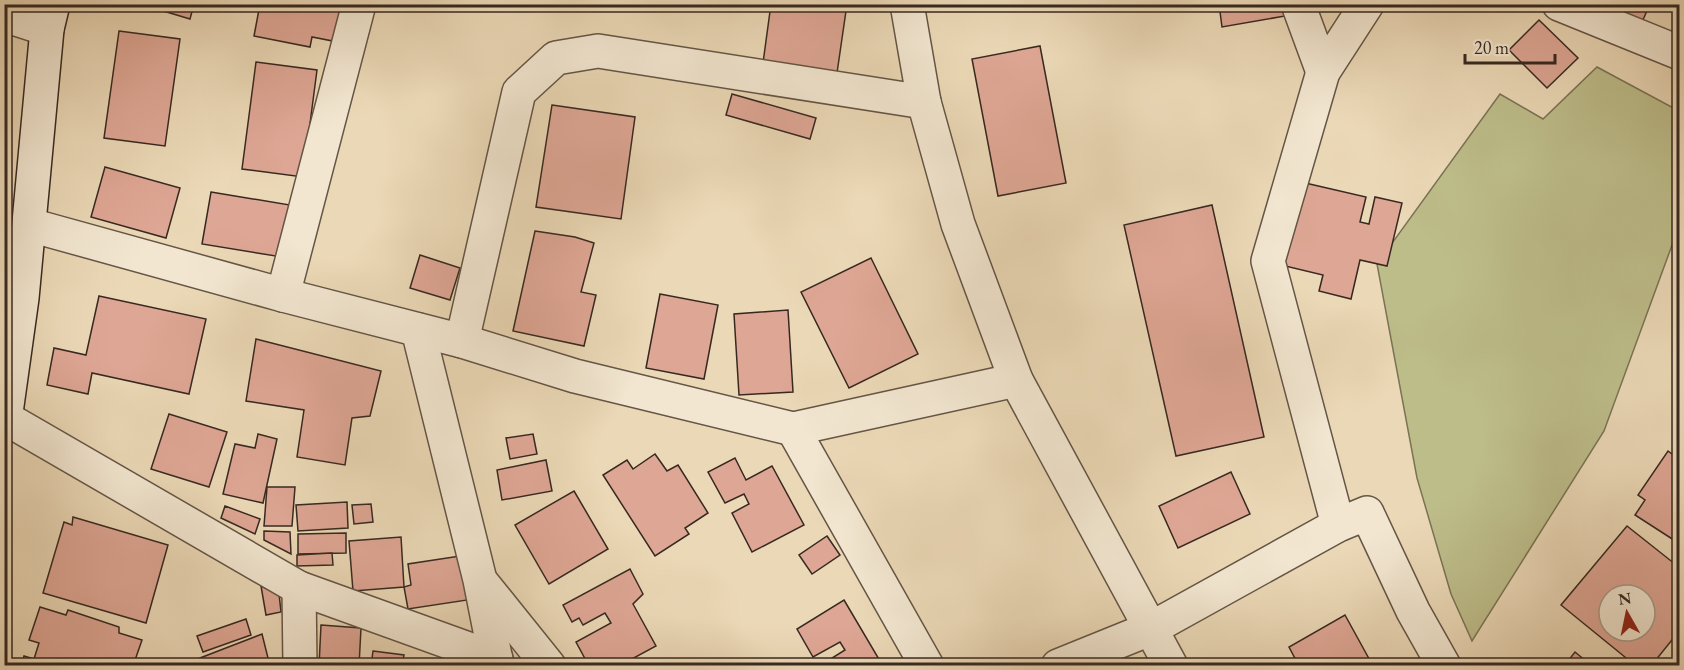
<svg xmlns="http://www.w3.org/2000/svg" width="1684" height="670" font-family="'EB Garamond',serif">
<rect width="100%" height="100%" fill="#ebd8b6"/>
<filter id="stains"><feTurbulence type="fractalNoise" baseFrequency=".00333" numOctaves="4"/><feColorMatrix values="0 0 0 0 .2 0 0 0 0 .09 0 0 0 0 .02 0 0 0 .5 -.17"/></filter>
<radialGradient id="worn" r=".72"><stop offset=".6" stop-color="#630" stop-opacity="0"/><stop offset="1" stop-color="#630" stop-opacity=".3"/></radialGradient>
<!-- green -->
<path fill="#bdbd8a" stroke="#7a7356" stroke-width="1.5" d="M1597,67l82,44v115l-75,205 -132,210 -21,-47 -34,-116 -40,-214 123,-170 43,25z"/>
<!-- building -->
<g fill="#dea694" stroke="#372921" stroke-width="1.5" fill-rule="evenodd">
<path d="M140,4h54l-4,15z"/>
<path d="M260,4h85l-7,38 -26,-5 -2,10 -56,-11z"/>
<path d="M771,4h76l-10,69 -74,-10z"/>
<path d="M1219,4h64l2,12 -63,11z"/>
<path d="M1574,4h76l-12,27z"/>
<path d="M1539,20l39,38 -31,30 -38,-38z"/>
<path d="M119,31l61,8 -15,107 -61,-8z"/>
<path d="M1040,46l26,137 -68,13 -26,-137z"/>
<path d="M256,62l61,8 -14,107 -61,-8z"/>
<path d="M732,94l84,24 -6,21 -84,-24z"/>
<path d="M552,105l83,12 -14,102 -85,-12z"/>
<path d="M105,167l75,21 -14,50 -75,-21z"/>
<path d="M1301,182l65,15 -6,25 9,2 6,-27 27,6 -15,63 -27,-6 -9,39 -32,-8 4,-16 -42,-10z"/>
<path d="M211,192l85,14 -8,52 -86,-14z"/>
<path d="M1212,205l52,232 -88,19 -52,-231z"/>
<path d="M535,231l40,6 19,6 -13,49 15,3 -12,51 -71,-15z"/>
<path d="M420,255l40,13 -10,32 -40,-12z"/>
<path d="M871,258l47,96 -69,34 -48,-96z"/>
<path d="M660,294l58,11 -14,74 -58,-11z"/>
<path d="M99,296l107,23 -17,75 -97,-21 -4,21 -41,-9 7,-37 32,7z"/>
<path d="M788,310l5,82 -54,3 -5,-81z"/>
<path d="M256,339l125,32 -11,45 -18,2 -7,47 -48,-8 7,-47 -58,-9z"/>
<path d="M169,414l58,18 -18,55 -58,-18z"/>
<path d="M258,434l19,5 -14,64 -40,-9 12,-50 20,4z"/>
<path d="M533,434l4,20 -27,5 -4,-21z"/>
<path d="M1680,443v101l-45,-29 10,-15 -7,-5 30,-44 4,3z"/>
<path d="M655,454l12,17 11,-6 30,48 -23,15 4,6 -34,22 -52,-81 24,-15 6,9z"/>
<path d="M735,458l11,22 26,-14 32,59 -52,27 -20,-39 17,-9 -5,-10 -19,9 -17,-31z"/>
<path d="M546,460l6,31 -50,9 -5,-30z"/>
<path d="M1231,472l19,42 -72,34 -19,-42z"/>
<path d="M267,487h28l-3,39h-28z"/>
<path d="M574,491l34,58 -59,35 -34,-59z"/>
<path d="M347,502l1,26 -50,3 -2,-26z"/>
<path d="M371,504l2,18 -19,2 -2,-19z"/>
<path d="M225,506l35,13 -5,15 -34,-16z"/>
<path d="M73,517l95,28 -22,78 -103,-30 21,-71 8,3z"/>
<path d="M1627,526l53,42v62l-29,36h-15l-75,-61zM1609,595h36v36h-36z"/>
<path d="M264,531l26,1 1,22 -27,-14z"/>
<path d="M346,533v20l-48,1v-20z"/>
<path d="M827,536l13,19 -28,19 -13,-19z"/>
<path d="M401,537l3,50 -51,4 -4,-50z"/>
<path d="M332,553l1,12 -36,1v-11z"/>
<path d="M460,556l14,43 -66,10 -4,-22 7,-2 -3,-21z"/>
<path d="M630,569l13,25 -10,10 23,42 -37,20h-30l-13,-24 35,-19 -6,-10 -22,12 -4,-7 -7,4 -9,-17z"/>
<path d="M261,586l18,8 2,18 -15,3z"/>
<path d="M844,600l39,66h-58l-1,-3 21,-13 -5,-8 -27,15 -16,-28z"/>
<path d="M40,607l26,8 2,-5 51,17v6l23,7 -9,26h-112l3,-10 10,3 5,-16 -10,-3z"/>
<path d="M1345,615l28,51h-74l-10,-19z"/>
<path d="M246,619l5,16 -48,17 -6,-16z"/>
<path d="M321,625l40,3 -2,38h-40z"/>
<path d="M262,634l8,32h-67l-3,-8z"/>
<path d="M373,651l31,4 -2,11h-31z"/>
<path d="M1575,652l17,14h-28z"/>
</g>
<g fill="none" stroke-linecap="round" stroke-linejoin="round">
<!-- minor casing -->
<g stroke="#645546" stroke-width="36">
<g id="minor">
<path d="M1298,4l25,68"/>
<path d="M1559,4l121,49"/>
<path d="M4,15l43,14"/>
<path d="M30,225l253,70 179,46 113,35 218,53 223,-49"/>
<path d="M283,295l76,-291"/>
<path d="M418,330l62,250 17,86"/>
<path d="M462,341l57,-249 37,-34 42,-7 326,51"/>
<path d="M7,419l292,169 197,71"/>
<path d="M793,429l134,237"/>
<path d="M1338,525l-70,-264 55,-189 44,-68"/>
<path d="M483,584l66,82"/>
<path d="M299,588l1,78"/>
<path d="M1058,666l94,-38 186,-103 29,-12 46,98 31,55"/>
</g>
</g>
<!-- tertiary casing -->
<g stroke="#645546" stroke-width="36">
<path id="tertiary" d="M907,4l17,98 34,122 58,156 155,286"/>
</g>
<!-- secondary casing -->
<g stroke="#372921" stroke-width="36">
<path id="secondary" d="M4,427l18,-129 25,-269 6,-25"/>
</g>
<!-- minor -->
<use href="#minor" stroke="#f2e6d0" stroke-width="33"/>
<!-- tertiary -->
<use href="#tertiary" stroke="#f2e6d0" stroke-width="33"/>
<!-- secondary -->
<use href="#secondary" stroke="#f2e6d0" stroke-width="33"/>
</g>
<!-- margin -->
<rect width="1684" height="670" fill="none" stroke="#ebd8b6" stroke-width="24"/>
<rect x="6" y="6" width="1672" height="658" fill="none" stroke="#372921" stroke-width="3"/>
<rect x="12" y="12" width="1660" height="646" fill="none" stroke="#372921" stroke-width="1.5"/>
<!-- north arrow -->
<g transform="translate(1627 613) rotate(351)"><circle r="28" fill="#f2e6d0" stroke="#a79a8a" stroke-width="1.5"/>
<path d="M0-4.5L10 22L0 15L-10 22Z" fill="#8f2418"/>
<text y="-9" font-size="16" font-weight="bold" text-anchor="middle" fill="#372921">N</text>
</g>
<!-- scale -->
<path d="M1465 54v9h90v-9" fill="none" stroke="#372921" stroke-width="3"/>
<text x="1474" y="54" font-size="18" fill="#372921" stroke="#f2e6d0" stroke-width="4.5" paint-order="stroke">20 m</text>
<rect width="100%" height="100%" filter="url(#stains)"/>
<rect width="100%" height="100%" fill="url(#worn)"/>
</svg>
